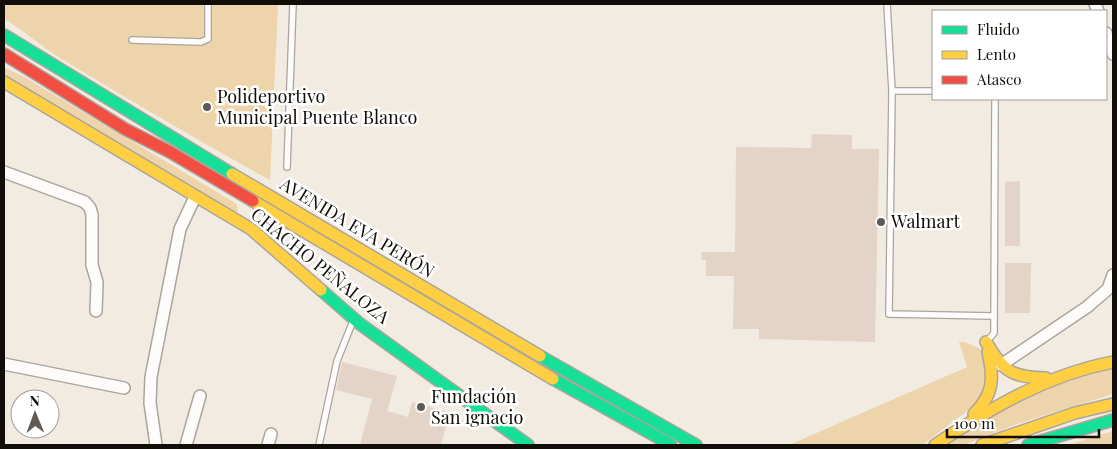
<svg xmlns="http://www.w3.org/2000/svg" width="1117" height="449" font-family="'Playfair Display',serif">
<rect width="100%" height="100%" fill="#f1ebe1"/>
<!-- green -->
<g fill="#eed4aa">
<path d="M4,4h274l-8,176c-71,-39 -141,-80 -210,-122 -20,-12 -36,-28 -56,-39z"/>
<path d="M4,67l22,11 206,123 5,4 1,6 -2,2 -232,-136z"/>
<path d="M959,342h6l20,9 6,25 -12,26 -57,43h-133l178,-78z"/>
<path d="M1113,366v28l-96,30 -53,21h-21l72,-45z"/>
<path d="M1113,431v14h-45z"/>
</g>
<!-- building -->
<g fill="#e4d3c7">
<path d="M812,134l40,1v14h27l-4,193 -116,-3v-10h-26l1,-53h-28v-16h-4l-1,-8h34l1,-105 75,1z"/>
<path d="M1020,181v65h-15v-64z"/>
<path d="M1005,263h26l-1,50h-25z"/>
<path d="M342,362l55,14 -10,35 21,6 4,-15 38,10 -9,33h-81l12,-46 -36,-9z"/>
</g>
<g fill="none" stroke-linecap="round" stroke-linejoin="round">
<!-- lane casing -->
<g stroke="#aaa59d" stroke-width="8">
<g id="lane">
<path d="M887,4l5,87 -3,223 105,2"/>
<path d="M132,40l69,2 7,-3v-35"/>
<path d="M892,91h41"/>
<path d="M287,167l6,-163"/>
<path d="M988,340l6,-7 1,-234"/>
<path d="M319,445l18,-84 16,-40"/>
</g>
</g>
<!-- street casing -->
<g stroke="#aaa59d" stroke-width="14">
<g id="street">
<path d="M1095,4l3,7"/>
<path d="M1106,33l7,21"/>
<path d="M4,172l81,30 5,6 2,7v50l5,17 -1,29"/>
<path d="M4,364l120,24"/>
<path d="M1001,365l86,-58 21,-18 5,-14"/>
<path d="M156,445l-6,-42 1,-26 29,-148 15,-32"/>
<path d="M186,445l14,-49"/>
<path d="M268,445l3,-11"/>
</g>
</g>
<!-- fast casing -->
<g stroke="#aaa59d" stroke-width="14">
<g id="fast">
<path d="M4,35l228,139"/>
<path d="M321,290l39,34 168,121"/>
<path d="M540,356l156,89"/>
<path d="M553,379l117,65"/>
<path d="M1028,445l85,-25"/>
</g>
</g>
<!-- slow casing -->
<g stroke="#aaa59d" stroke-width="14">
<g id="slow">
<path d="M4,82l247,147 70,61"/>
<path d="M232,174l308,182"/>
<path d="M253,201l300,178"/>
<path d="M986,342c17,29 26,36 60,36"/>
<path d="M974,414c20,-20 20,-36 14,-62"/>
<path d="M935,445c56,-37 111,-70 178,-83"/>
<path d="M982,445l93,-32 38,-9"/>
</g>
</g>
<!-- jam casing -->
<g stroke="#aaa59d" stroke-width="14">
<path id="jam" d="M4,54l121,75 45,23 83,49"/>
</g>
<!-- lane -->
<use href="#lane" stroke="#fdfcfa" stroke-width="5.5"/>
<!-- street -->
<use href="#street" stroke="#fdfcfa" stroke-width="11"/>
<!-- fast -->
<use href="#fast" stroke="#16e098" stroke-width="11"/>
<!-- slow -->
<use href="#slow" stroke="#ffcf43" stroke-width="11"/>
<!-- jam -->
<use href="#jam" stroke="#f24e42" stroke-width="11"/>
</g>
<!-- markers -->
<g fill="#5f5b54" stroke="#fff" stroke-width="2">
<circle cx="207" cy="107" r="5"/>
<circle cx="881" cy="222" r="5"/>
<circle cx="421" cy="407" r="5"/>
</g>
<g text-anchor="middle" stroke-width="5" stroke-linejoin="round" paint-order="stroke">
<!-- poi labels -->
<g font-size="18" fill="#110d08" stroke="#fff" text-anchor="start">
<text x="217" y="103">Polideportivo<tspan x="217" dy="21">Municipal Puente Blanco</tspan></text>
<text x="891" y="228">Walmart</text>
<text x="431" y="403">Fundación<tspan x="431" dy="21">San ignacio</tspan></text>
</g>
<!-- street labels -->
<g font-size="18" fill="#110d08" stroke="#fff">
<text transform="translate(357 228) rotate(31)" y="6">AVENIDA EVA PERÓN</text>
<text transform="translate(320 266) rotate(39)" y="6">CHACHO PEÑALOZA</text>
</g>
</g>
<!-- border -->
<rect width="1117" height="449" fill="none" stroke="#110d08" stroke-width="10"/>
<!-- legend -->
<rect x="932" y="10" width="175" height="90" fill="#ffffff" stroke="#a09e9c"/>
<rect x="942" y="26" width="25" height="8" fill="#16e098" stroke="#a09e9c"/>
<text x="977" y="35" font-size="15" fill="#110d08">Fluido</text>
<rect x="942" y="51" width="25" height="8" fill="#ffcf43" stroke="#a09e9c"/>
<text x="977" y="60" font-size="15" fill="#110d08">Lento</text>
<rect x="942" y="76" width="25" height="8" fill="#f24e42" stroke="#a09e9c"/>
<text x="977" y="85" font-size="15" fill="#110d08">Atasco</text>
<!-- north arrow -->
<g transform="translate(35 414) rotate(359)"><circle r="24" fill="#ffffff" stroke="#a09e9c"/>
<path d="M0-4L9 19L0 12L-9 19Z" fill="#5f5b54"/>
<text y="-8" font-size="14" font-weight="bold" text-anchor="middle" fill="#110d08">N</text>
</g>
<!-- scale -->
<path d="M947 429v8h152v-8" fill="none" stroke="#110d08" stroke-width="2.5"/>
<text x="954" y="429" font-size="15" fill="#110d08" stroke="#ffffff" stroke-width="4" paint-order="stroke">100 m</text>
</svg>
